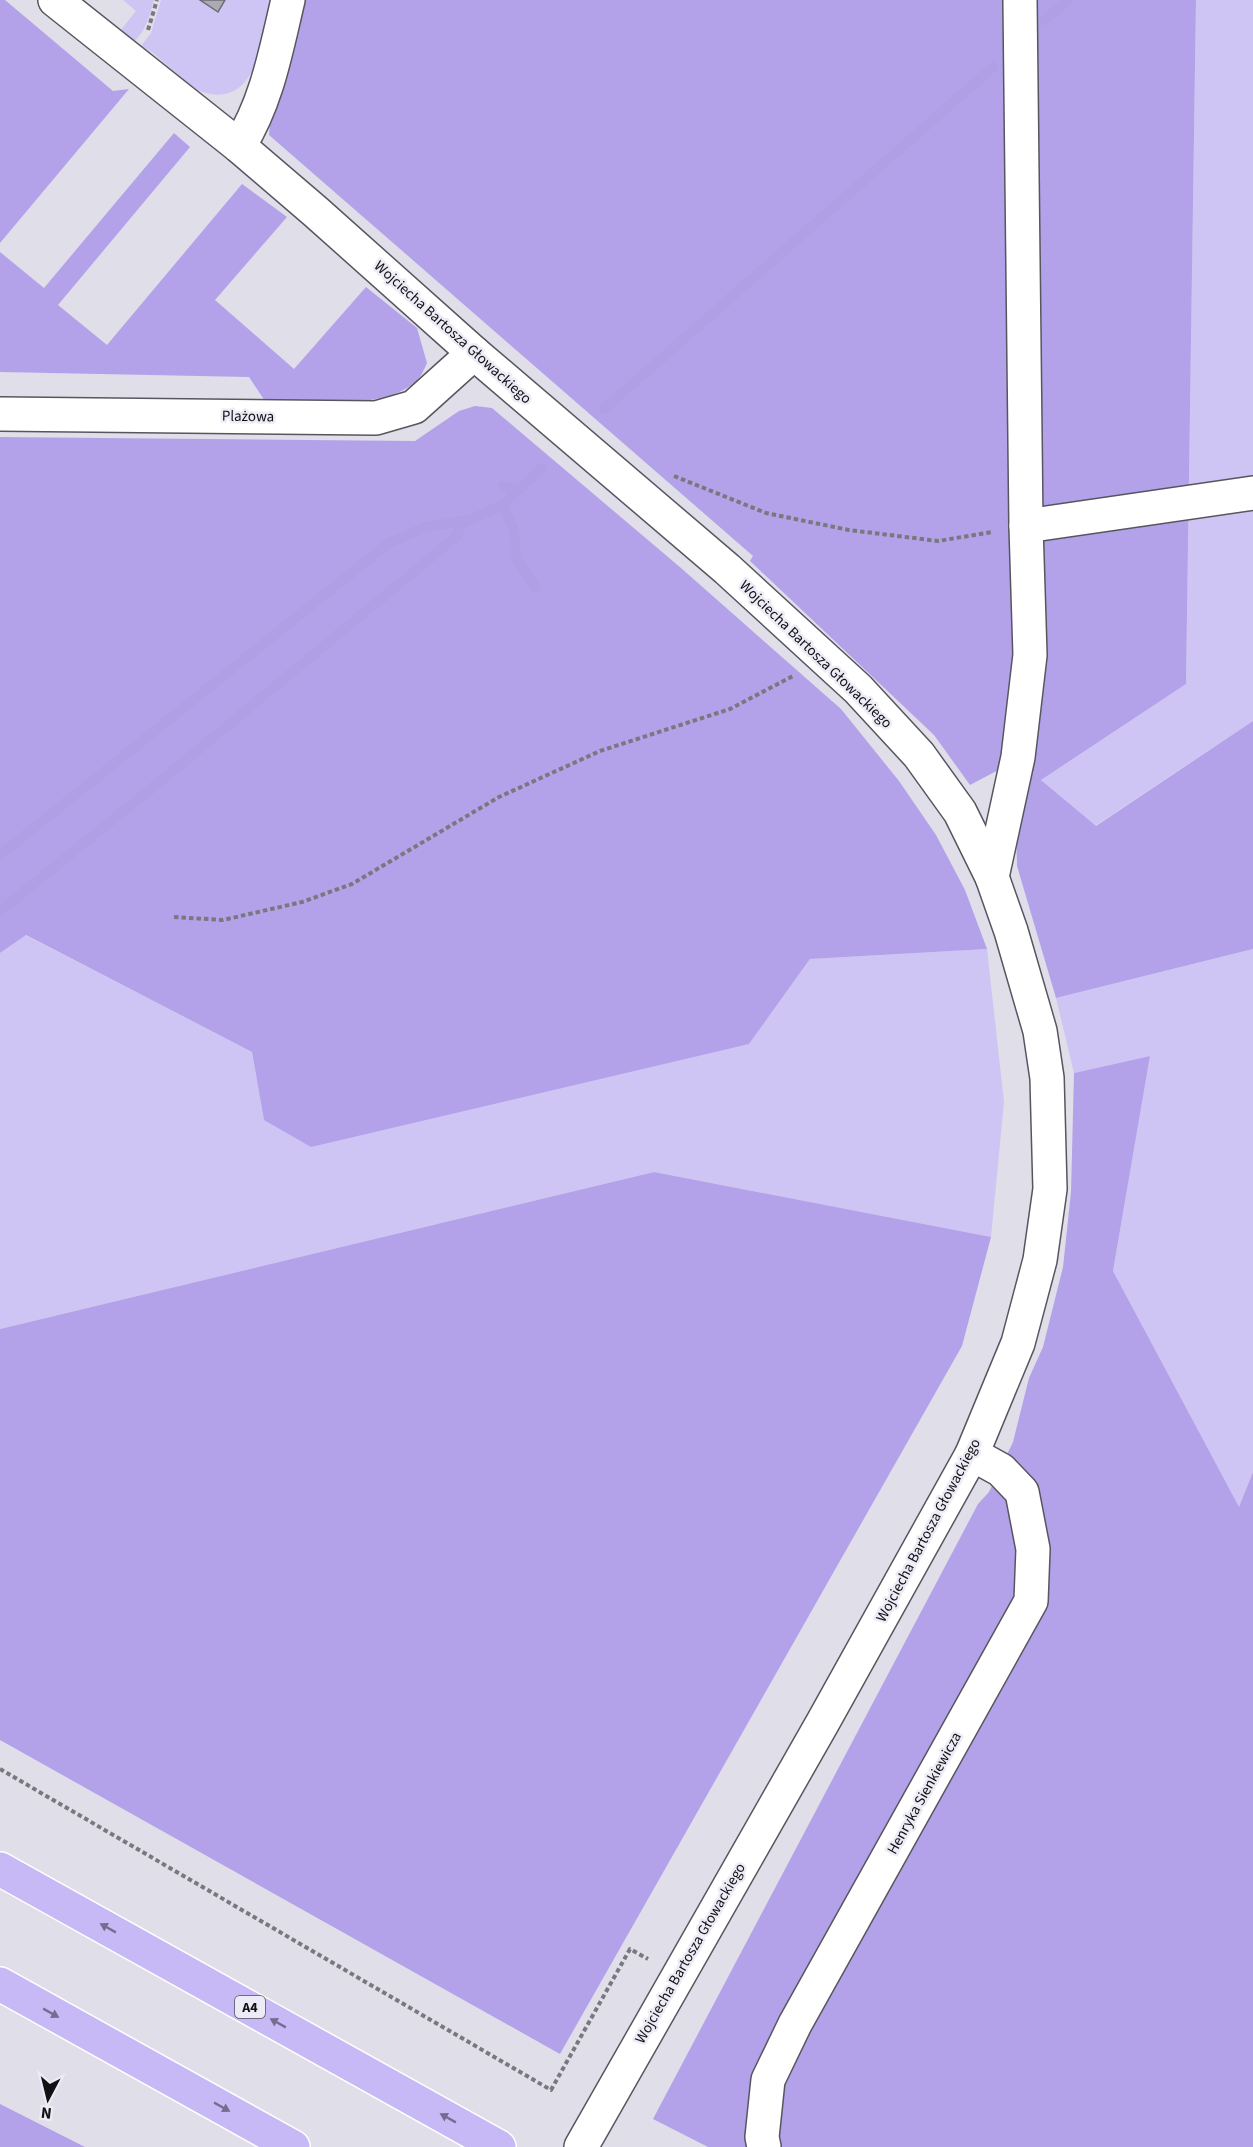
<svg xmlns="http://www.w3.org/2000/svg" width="1253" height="2147" font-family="'Source Sans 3',sans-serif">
<rect width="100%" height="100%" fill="#e0dee9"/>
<!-- green -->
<g fill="#cfc5f4">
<path d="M123,0h31c-5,18 -9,35 -26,46l-12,-10 20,-25z"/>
<path d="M161,0h39l17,11 8,-11h49c-11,40 -19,118 -81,88l-41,-36 -11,-6 10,-13z"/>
<path d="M1196,0h57v721l-158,105 -54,-46 145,-96z"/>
<path d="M25,935l227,117 12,68 485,-76 61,-85 177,-10 17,153 -13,135 -337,-65 -654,157v-376z"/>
<path d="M1253,949v523l-14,36 -126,-237 37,-215 -76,17 -18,-75z"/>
</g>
<!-- forest -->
<g fill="#b3a2e9">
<path d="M0,0h5l108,91 16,-2 -129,154z"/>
<path d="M305,0h891l-10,684 -145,96 55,46 157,-105v228l-197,49 -39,-132 -1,-42 -8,-59 -38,20 -36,-50 -184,-174 3,-5 -484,-421 2,-26z"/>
<path d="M174,133l16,14 -132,158 49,40 135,-161 45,33 -72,83 79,69 72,-82 51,41 10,35c-3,6 -6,15 -12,19 -32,29 -108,19 -150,19l-16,-24 -249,-5v-120l44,36z"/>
<path d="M475,406l17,2 189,160 160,141 58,72 37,54 29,55 22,59 -177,10 -61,85 -438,103 -47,-27 -12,-68 -226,-117 -26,18v-516l415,4 44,-30z"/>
<path d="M1150,1056l-37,215 126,236 14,-35v675h-545l-55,-28 325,-615 11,-12 24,-50 16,-64 14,-31 20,-80 8,-75 3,-119z"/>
<path d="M654,1172l337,65 -29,109 -402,708 -560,-314v-411z"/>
<path d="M0,2104l85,43h-85z"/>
</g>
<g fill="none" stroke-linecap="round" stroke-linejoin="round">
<!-- stream -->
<g stroke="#b09fe5" stroke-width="10">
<path d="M1045,20l23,-20"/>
<path d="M604,409l389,-342"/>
<path d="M503,486l14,4"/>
<path d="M502,505l12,25 2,29 20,29"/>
<path d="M0,855l389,-312 37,-16 44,-7 32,-15 40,-37"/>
<path d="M0,911l157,-127 300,-248 5,-15"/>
</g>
</g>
<!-- building -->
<path fill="#acaab4" stroke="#6e6d76" stroke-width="1.5" d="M200,0h25l-7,12z"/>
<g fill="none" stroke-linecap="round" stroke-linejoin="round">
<!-- minor casing -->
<g stroke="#57565e" stroke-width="36">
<g id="minor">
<path d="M55,0l184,146 77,66 158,141 253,216 131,120 61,66 41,57 32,65 19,54 29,100 7,47 3,111 -10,71 -22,83 -46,111 -149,268 -242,425"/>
<path d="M239,146c28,-44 37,-96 49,-146"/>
<path d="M0,414l376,4 38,-11 60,-54"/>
<path d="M1026,526l227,-33"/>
<path d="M992,877l26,-120 12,-102 -4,-129 -6,-526"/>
<path d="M764,2147l-2,-10 6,-57 27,-56 236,-423 2,-52 -11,-57 -21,-22 -29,-16"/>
</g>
</g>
<!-- highway casing -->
<g stroke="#fff" stroke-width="36">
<g id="highway">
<path d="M0,1869l499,278"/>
<path d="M0,1984l293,163"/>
</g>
</g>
<!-- path -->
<g stroke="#7a787f" stroke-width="4" stroke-dasharray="4.5 3" stroke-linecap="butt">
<path d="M148,30l9,-30"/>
<path d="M674,476l92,37 83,17 89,11 54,-9"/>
<path d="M174,917l49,3 79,-18 50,-18 147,-87 101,-46 130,-42 63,-33"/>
<path d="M0,1769l551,321 79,-141 18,10"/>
</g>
<!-- minor -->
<use href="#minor" stroke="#fff" stroke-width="33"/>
<!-- highway -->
<use href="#highway" stroke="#c6b9f5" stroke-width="33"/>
</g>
<!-- one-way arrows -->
<defs><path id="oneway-solid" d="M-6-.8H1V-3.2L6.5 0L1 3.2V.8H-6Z" transform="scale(1.5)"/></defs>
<g fill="#756d90">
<use href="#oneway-solid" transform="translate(108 1928) rotate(-151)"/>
<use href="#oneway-solid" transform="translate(51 2013) rotate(29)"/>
<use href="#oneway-solid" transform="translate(278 2023) rotate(-151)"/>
<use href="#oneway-solid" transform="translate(222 2107) rotate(29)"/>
<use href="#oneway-solid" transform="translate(448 2118) rotate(-151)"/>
</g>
<g text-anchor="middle" stroke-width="5" stroke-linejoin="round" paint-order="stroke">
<!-- shield labels -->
<rect fill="#edecf6" stroke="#545358" stroke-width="1.5" x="235" y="1996" width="30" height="22" rx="4.5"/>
<g font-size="14" font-weight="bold" fill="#121114">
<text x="250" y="2012">A4</text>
</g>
<!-- street labels -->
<g font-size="15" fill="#121114" stroke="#edecf6">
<text transform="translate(453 332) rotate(42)" y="5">Wojciecha Bartosza Głowackiego</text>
<text transform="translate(248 416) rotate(1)" y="5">Plażowa</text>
<text transform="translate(816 654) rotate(44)" y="5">Wojciecha Bartosza Głowackiego</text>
<text transform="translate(928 1530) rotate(-62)" y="5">Wojciecha Bartosza Głowackiego</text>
<text transform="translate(924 1793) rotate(-61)" y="5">Henryka Sienkiewicza</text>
<text transform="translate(690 1953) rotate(-60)" y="5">Wojciecha Bartosza Głowackiego</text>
</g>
</g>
<!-- north arrow -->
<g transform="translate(48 2099) rotate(187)" stroke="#edecf6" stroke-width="4.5" paint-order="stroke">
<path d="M0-4.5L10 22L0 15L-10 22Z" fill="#121114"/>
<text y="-9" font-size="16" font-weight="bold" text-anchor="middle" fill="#121114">N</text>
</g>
</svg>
